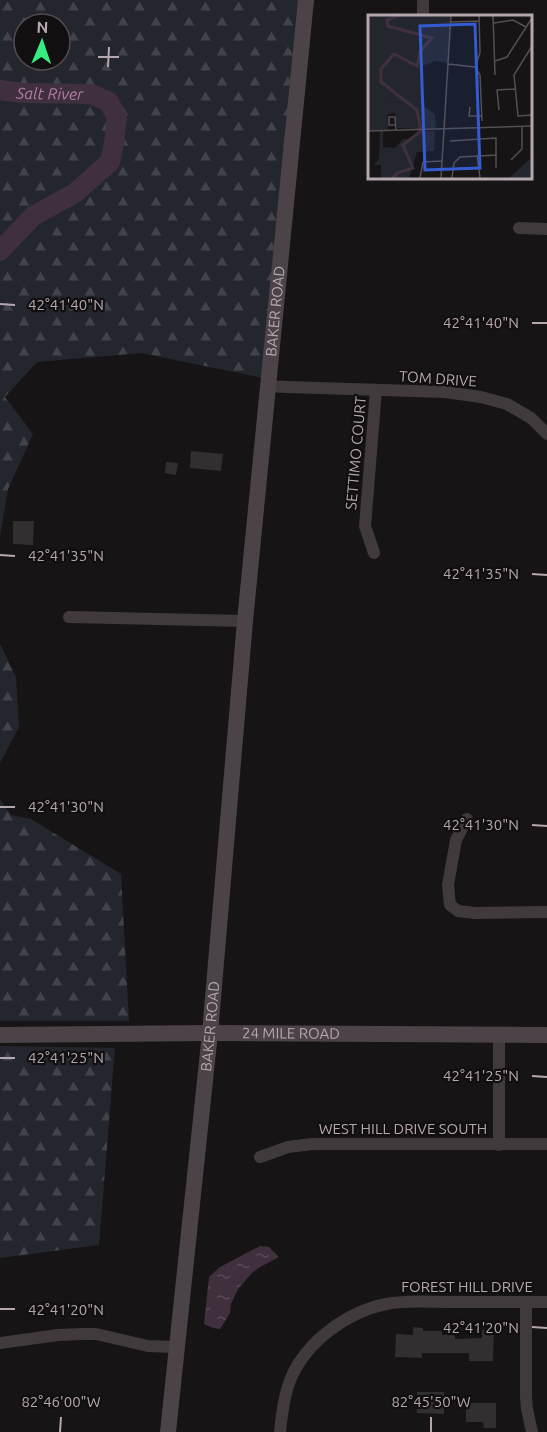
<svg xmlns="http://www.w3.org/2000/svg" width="547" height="1432" font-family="Ubuntu,sans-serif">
<defs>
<pattern id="forest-firs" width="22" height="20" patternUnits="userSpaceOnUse" patternTransform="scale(1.5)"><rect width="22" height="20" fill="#24262e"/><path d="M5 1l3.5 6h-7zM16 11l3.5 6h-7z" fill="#42424a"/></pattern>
<pattern id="water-ripples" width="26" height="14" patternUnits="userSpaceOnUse" patternTransform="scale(1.5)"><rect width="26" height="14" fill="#40303e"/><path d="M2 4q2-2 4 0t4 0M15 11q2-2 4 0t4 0" fill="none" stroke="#594b57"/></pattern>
</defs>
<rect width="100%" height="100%" fill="#161415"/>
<!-- forest -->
<g fill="url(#forest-firs)" fill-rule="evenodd">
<path d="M0,0h308l-40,379 -127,-26 -104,9 -32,35 28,37 -25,55 -8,48zM24,24h36v36h-36z"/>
<path d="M0,644l16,33 3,50 -19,36z"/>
<path d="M0,799l11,16 20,4 90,55 8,147h-129z"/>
<path d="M0,1046l115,2 -16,197 -99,13z"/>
</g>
<!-- water -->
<path fill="url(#water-ripples)" d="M260,1246l9,1 10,10 -19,10 -8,6 -14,16 -7,15 -1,9 -10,16 -7,-1 -9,-4 5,-47 11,-10z"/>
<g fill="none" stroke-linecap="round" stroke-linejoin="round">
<!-- river -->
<path stroke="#40303e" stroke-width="20" id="s1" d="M0,90l22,3 69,1 18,8 8,16 -3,25 -4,19 -35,31 -42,23 -33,35"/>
</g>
<!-- building -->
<g fill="#322f30">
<path d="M191,451l32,3 -2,17 -31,-3z"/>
<path d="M166,462l12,1 -2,12 -11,-2z"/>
<path d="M13,521h21l-1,24 -20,-1z"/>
<path d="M413,1327l10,1v3h19v4l13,-1v5l27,-1v-8h12l-1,31h-24v-8h-47v5l-27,-1 1,-23 17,1z"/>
<path d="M417,1392h27v22l-27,-1z"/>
<path d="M466,1403h30v25h-12l-1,-6h-17z"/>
</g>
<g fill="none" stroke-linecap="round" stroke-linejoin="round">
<!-- street -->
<g stroke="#403a3d" stroke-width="12">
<path d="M423,16v-16"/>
<path d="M519,228l28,1"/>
<path d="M267,386l20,1 158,5 36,5 26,7 24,14 16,16"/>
<path d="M374,553l-9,-27 11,-136"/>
<path d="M69,617l176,4"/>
<path d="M467,819l-11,21 -8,45 2,20 8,6 17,2 72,-1"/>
<path d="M499,1145v-110"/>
<path d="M260,1157l28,-10 24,-3h235"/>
<path d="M526,1302v95l1,12 5,23"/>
<path d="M0,1343l58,-8 25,-1h13l52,12 28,1"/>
<path d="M280,1432c2,-18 4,-37 11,-54 16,-37 56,-66 95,-74 21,-4 43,-2 64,-2 33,0 65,0 97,0"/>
</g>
<!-- secondary -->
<g stroke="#4b4347" stroke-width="16">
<path id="s2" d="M0,1035l210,-2 337,2"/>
<path id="s3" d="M168,1432l42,-399 35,-412 61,-621"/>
</g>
</g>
<!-- ticks -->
<path fill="none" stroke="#b6a6af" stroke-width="2" d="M98,57h21M108,67l1,-20M0,304l15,1M532,323h15M0,555l15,1M532,574l15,1M0,807h15M532,825l15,1M0,1058h15M532,1076l15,1M0,1309h15M532,1327l15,1M60,1432l1,-15M431,1432v-15"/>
<g text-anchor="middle" stroke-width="4.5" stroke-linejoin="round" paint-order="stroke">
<!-- street labels -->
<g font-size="15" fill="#b6a6af" stroke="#110f10">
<text dy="5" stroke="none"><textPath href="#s3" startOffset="1126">BAKER ROAD</textPath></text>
<text transform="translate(438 379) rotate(4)" y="5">TOM DRIVE</text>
<text transform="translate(356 453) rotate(-85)" y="5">SETTIMO COURT</text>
<text dy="5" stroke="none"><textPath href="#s3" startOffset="408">BAKER ROAD</textPath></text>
<text dy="5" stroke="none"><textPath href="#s2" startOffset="291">24 MILE ROAD</textPath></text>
<text x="403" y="1134">WEST HILL DRIVE SOUTH</text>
<text x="467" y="1292">FOREST HILL DRIVE</text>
</g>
<!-- water labels -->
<g font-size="16" font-style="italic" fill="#b07ea5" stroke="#110f10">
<text dy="6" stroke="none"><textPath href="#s1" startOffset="50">Salt River</textPath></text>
</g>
</g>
<!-- overview -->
<g transform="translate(368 15)">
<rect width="164" height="164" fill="#161415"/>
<path d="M19,87l22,1 8,7 3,19 -23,-1 -2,-15 -8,1z" fill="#24262e"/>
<path d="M0,0h83l-3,48 -13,-2 -13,5v39l13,9 1,14 -16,1 -3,-19 -8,-7 -22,-1 1,29h-5v16l12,1 8,-9h10l5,-8h17l-1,20 -17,1 -8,26h-28v-13h-7l5,-7 1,-27h-12z" fill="#24262e"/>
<path d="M161,112l2,51h-22l21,-19z" fill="#24262e"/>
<path fill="none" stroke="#40303e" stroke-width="3" d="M25,163l4,-5 16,-5 -10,-23 18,-14 -4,-21 -36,-28v-13l13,-15 23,12 3,-14 12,-14 -44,-12 -1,-6 13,-5"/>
<path fill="none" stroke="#564e53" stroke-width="1.5" d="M125,0l2,60M83,7l28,-1M126,8l19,-3 13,7M164,31l-18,29 4,41 14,-1M127,46l12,-4 25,-39M80,49l27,3M107,52l5,8 2,46M107,52l5,-14 -1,-38M102,92l-1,9h13M131,95l-2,-20 18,-1M27,110h-6v-8h6l1,13M0,116l164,-5M82,126l46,-3v30M109,140l3,23M143,145l11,-11v-22M52,163l3,-16 19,-1M73,163l10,-163M84,163l2,-15 6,-6 37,-2"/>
<path fill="#345bd2" fill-opacity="0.15" stroke="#345bd2" stroke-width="3" d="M107,9l5,144 -55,2 -5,-144z"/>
<rect width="164" height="164" fill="none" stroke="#b6a6af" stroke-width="3"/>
</g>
<g font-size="15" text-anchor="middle" fill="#b6a6af" stroke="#110f10" stroke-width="4.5" stroke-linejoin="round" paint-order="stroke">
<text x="66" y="310">42°41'40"N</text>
<text x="481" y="328">42°41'40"N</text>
<text x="66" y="561">42°41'35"N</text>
<text x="481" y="579">42°41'35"N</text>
<text x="66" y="812">42°41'30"N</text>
<text x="481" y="830">42°41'30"N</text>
<text x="66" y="1063">42°41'25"N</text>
<text x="481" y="1081">42°41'25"N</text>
<text x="66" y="1315">42°41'20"N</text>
<text x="481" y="1333">42°41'20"N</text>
<text x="61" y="1407">82°46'00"W</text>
<text x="431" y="1407">82°45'50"W</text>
</g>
<!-- north arrow -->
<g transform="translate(42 42) rotate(2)"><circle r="28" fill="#110f10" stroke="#534b50" stroke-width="1.5"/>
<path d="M0-4.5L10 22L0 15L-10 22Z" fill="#37eb80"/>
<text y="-9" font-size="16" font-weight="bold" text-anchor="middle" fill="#b6a6af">N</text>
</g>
</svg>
